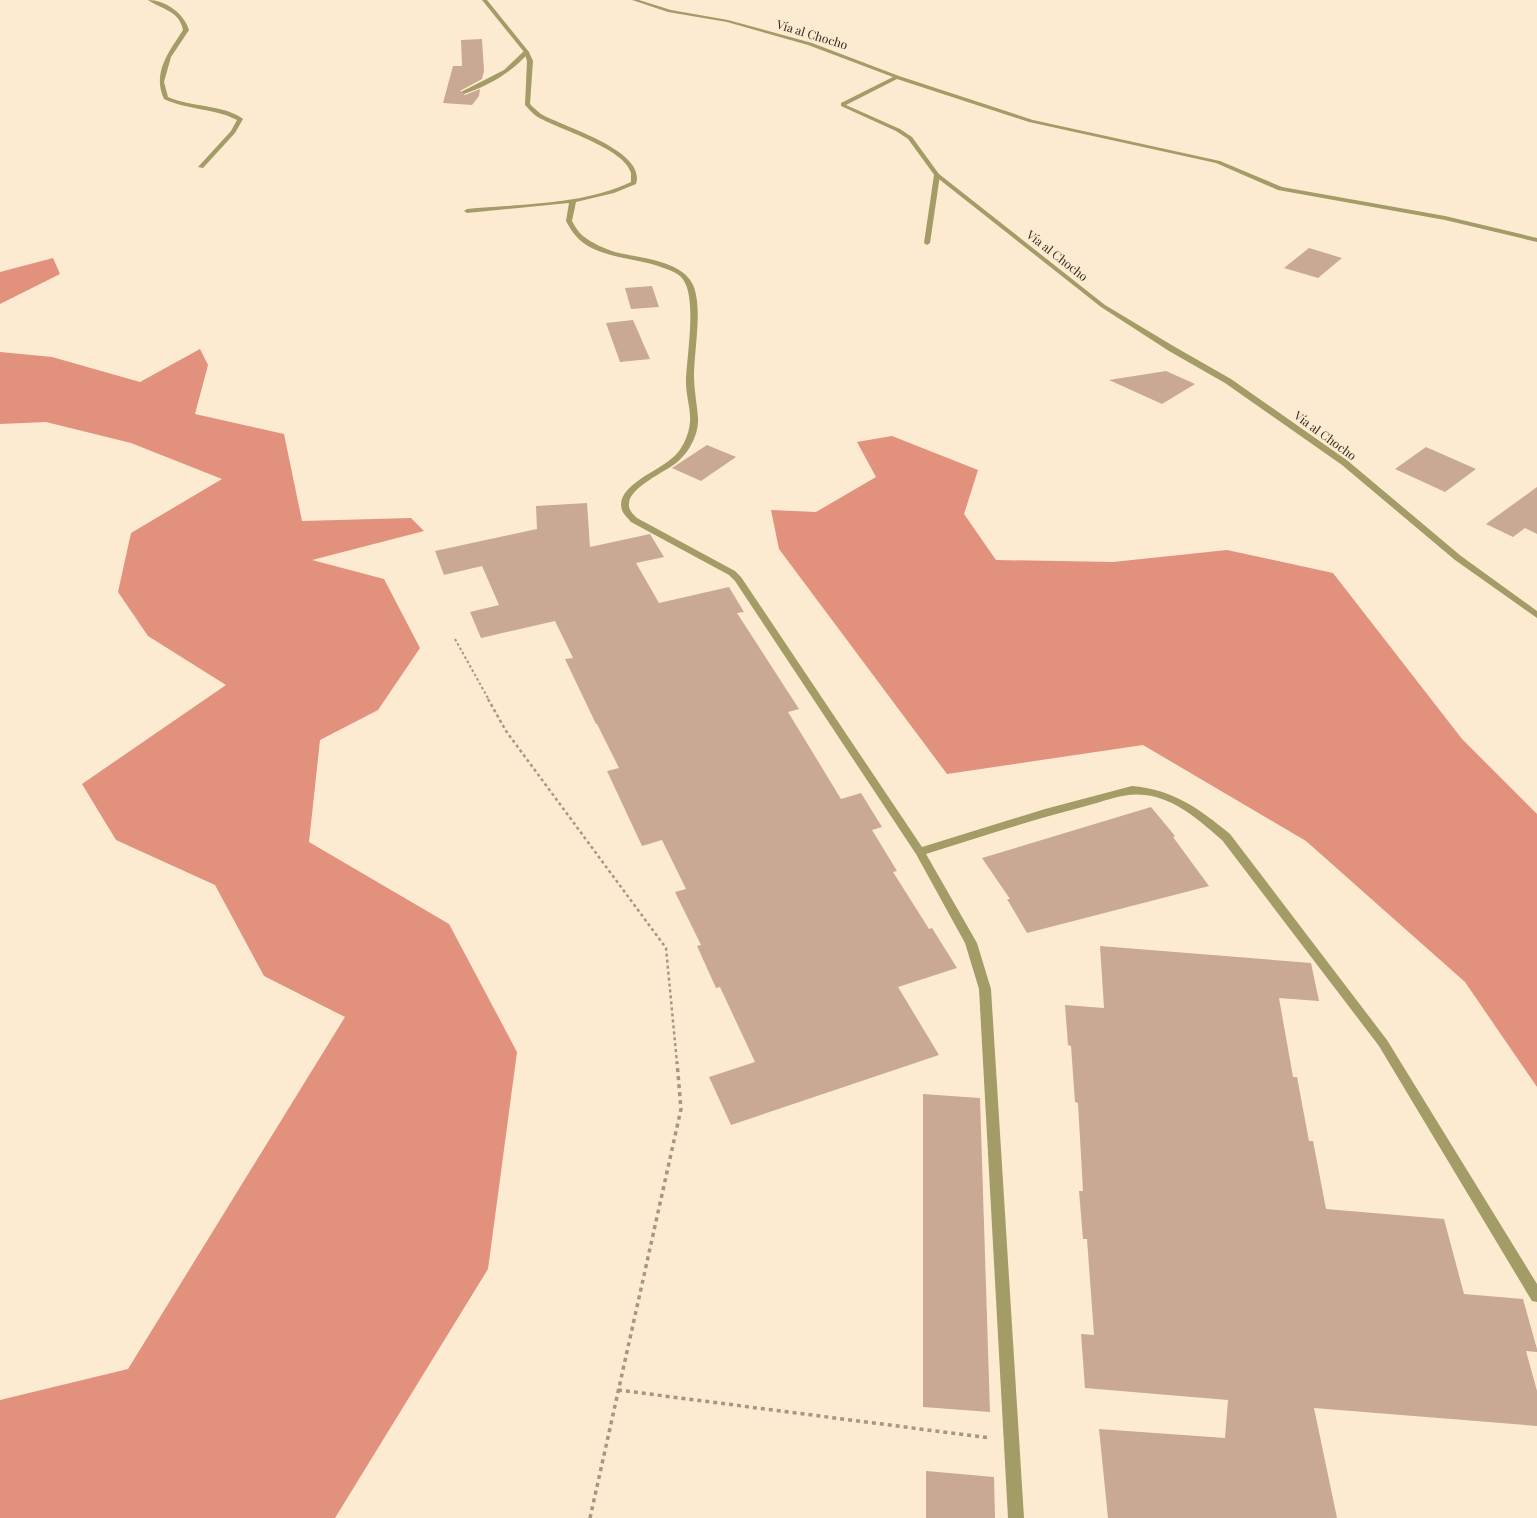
<svg xmlns="http://www.w3.org/2000/svg" width="1537" height="1518" font-family="'Playfair Display',serif">
<rect width="100%" height="100%" fill="#fcebd1"/>
<!-- forest -->
<g fill="#e1917c">
<path d="M53,258l7,16 -60,30v-32z"/>
<path d="M200,349l8,16 -13,49 89,20 18,87 109,-3 13,13 -112,29 72,19 36,69 -42,62 -58,30 -11,102 140,82 68,128 -29,217 -153,249h-335v-118l128,-31 217,-352 -81,-41 -49,-91 -99,-45 -34,-56 144,-99 -78,-49 -30,-44 13,-59 91,-54 -91,-36 -85,-21 -46,2v-72l52,5 88,25z"/>
<path d="M892,436l86,34 -14,44 32,46 117,2 114,-12 106,23 129,166 75,75v273l-72,-105 -159,-141 -163,-96 -196,29 -168,-225 -8,-39 45,2 60,-35 -19,-35z"/>
</g>
<!-- building -->
<g fill="#c9a993">
<path d="M482,39l2,32 -2,8 -22,12 5,4 15,-6 -1,7 -7,9 -29,-2 10,-37h9l-1,-26z"/>
<path d="M1309,248l33,10 -24,20 -34,-10z"/>
<path d="M652,286l7,21 -28,2 -6,-21z"/>
<path d="M633,320l17,39 -30,3 -14,-39z"/>
<path d="M1166,371l29,13 -33,20 -53,-24z"/>
<path d="M707,445l29,12 -35,24 -29,-13z"/>
<path d="M1426,447l50,22 -31,23 -50,-23z"/>
<path d="M1537,487v47l-12,-6 -12,9 -27,-13z"/>
<path d="M587,503l3,44 60,-13 14,23 -28,6 23,40 70,-16 15,25 -7,1 62,96 -11,3 53,87 20,-6 21,34 -10,3 25,41 -4,1 36,57 3,-1 25,40 -59,19 41,68 -208,70 -22,-48 46,-15 -35,-75 -4,1 -19,-42 4,-1 -26,-53 11,-3 -24,-49 -20,6 -35,-75 12,-3 -22,-44h-1l-31,-65 8,-1 -18,-37 -74,17 -11,-26 29,-7 -17,-39 -38,9 -9,-24 102,-22 -1,-23z"/>
<path d="M1151,807l24,29 -2,1 36,49 -182,47 -20,-34h3l-28,-41z"/>
<path d="M1100,946l211,17 8,38 -40,-3 14,79h4l12,64h4l13,68 118,10 20,75 59,5 14,50v3l-11,-1 11,40v35l-223,-18 23,110h-229l-9,-89 126,9 3,-38 -143,-12 -4,-54 13,1 -7,-96h-4l-4,-48h4l-5,-88 -3,-1 -4,-56 -3,-1 -3,-40 39,3z"/>
<path d="M923,1094l57,4 10,314 -67,-5z"/>
<path d="M926,1471l68,6 1,41h-69z"/>
</g>
<g fill="none" stroke-linecap="round" stroke-linejoin="round">
<!-- path-far2 -->
<path stroke="#a49783" stroke-width="2" stroke-dasharray="2.5 2.5" stroke-linecap="butt" d="M455,639l34,61"/>
<!-- path-far1 -->
<path stroke="#a49783" stroke-width="2.5" stroke-dasharray="3 3" stroke-linecap="butt" d="M488,699l18,32 160,217 11,115"/>
<!-- path -->
<g stroke="#a49783" stroke-width="3.5" stroke-dasharray="4 4" stroke-linecap="butt">
<path d="M618,1390l372,48"/>
<path d="M590,1518l91,-409 -4,-47"/>
</g>
<!-- lane -->
<g fill="#a39c66" fill-rule="evenodd">
<path d="M148,0c17,0 36,13 41,30l-18,27 -7,25 4,15c22,10 58,8 75,22l-8,14 -32,35 -5,-1 33,-36 6,-11c-23,-12 -50,-10 -73,-21 -12,-27 5,-47 19,-69 -4,-20 -21,-20 -35,-30z"/>
<path d="M524,51l5,1c-16,20 -41,34 -65,42l-3,-2 43,-22z"/>
<path d="M937,173l3,2 -10,68 -3,2 -3,-2 10,-68z"/>
</g>
<!-- street -->
<g fill="#a39c66" fill-rule="evenodd">
<path d="M482,0h5l42,52 4,9 -3,43c3,3 7,7 11,10 22,13 106,36 95,70l-22,9 -38,9 -4,19c3,5 6,11 11,15 9,7 20,12 32,16 23,6 67,8 78,33 10,22 1,66 1,91 0,14 3,28 4,42 1,16 -9,35 -22,45 -11,9 -46,24 -47,40 -1,7 4,11 8,15l98,53 6,6 181,270 123,-38 87,-23c40,3 68,23 98,48l157,206 150,244v18l-5,-1 -153,-255 -157,-206c-22,-19 -47,-42 -77,-45 -20,-3 -40,6 -59,11 -54,14 -107,31 -160,48l51,89 14,46 33,529h-16l-29,-529 -14,-46 -49,-89 -181,-273 -6,-6 -98,-53c-3,-4 -8,-8 -9,-12 -8,-23 36,-39 49,-51 11,-8 18,-24 19,-37 1,-13 -4,-26 -4,-39 0,-25 13,-91 -6,-107 -7,-6 -17,-8 -25,-11 -24,-7 -63,-9 -79,-29 -4,-4 -7,-10 -10,-15l3,-18 -102,10 -3,-2 3,-2c52,-5 117,-4 164,-27 0,-3 0,-6 0,-9 -6,-25 -74,-44 -95,-57 -4,-3 -7,-7 -11,-11l2,-44 -3,-9z"/>
<path d="M632,0h7l32,10 57,10 84,23 87,33 134,44 187,41 62,26 163,29 92,22v4l-92,-22 -167,-30 -62,-27 -187,-41 -132,-43 -51,26 54,24 12,8 27,37 166,131 70,42 56,32 117,82 113,95 76,55v7l-82,-58 -113,-95 -117,-82 -56,-32 -68,-44 -166,-131 -27,-37 -12,-8 -55,-25v-3l52,-26 -85,-32 -81,-23 -59,-10z"/>
</g>
</g>
<g text-anchor="middle" stroke-width="3" stroke-linejoin="round" paint-order="stroke">
<!-- far-street labels -->
<g font-size="12" fill="#31291d" stroke="#fcebd1">
<text transform="translate(812 35) rotate(17)" y="4">Vía al Chocho</text>
<text transform="translate(1057 256) rotate(38)" y="4">Vía al Chocho</text>
<text transform="translate(1325 436) rotate(36)" y="4">Vía al Chocho</text>
</g>
</g>
</svg>
